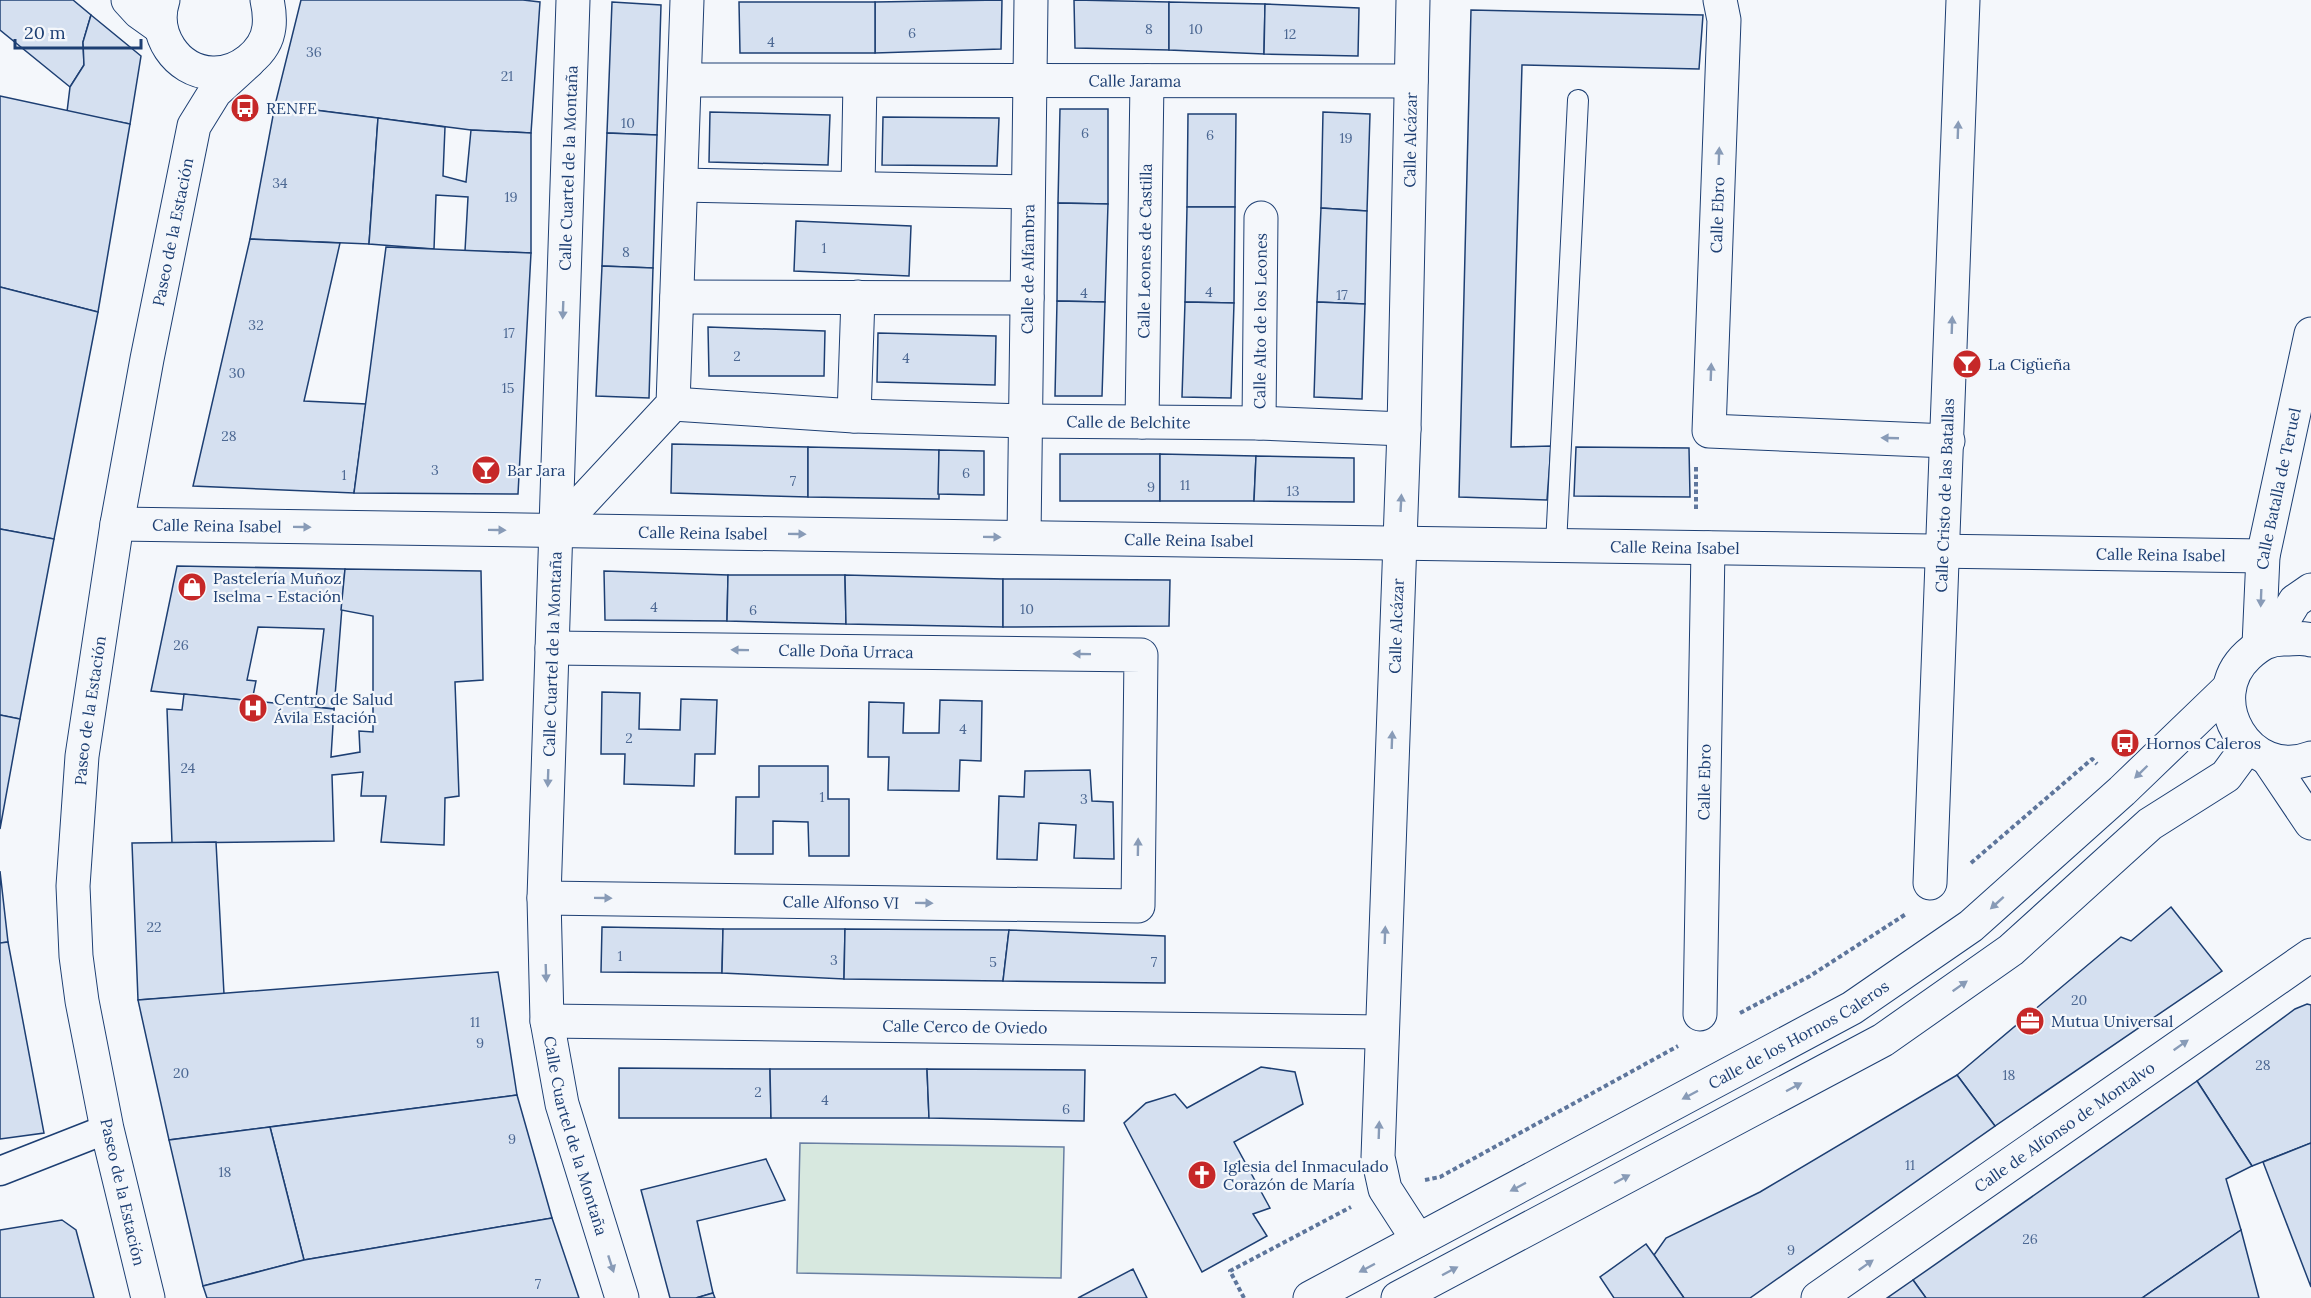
<svg xmlns="http://www.w3.org/2000/svg" width="2311" height="1298" font-family="Lora,serif">
<rect width="100%" height="100%" fill="#f4f7fb"/>
<!-- green -->
<path fill="#d7e8df" stroke="#687fa3" stroke-width="1.5" d="M800,1143l264,4 -3,131 -264,-5z"/>
<!-- building -->
<g fill="#d5e0f0" stroke="#1d3f73" stroke-width="1.5">
<path d="M0,0h73l18,15 -8,27 1,23 -14,22 -70,-57z"/>
<path d="M301,0h222l17,2 -9,131 -60,-3 -196,-25z"/>
<path d="M1002,0l-1,49 -126,4v-51z"/>
<path d="M1074,0l95,2v48l-94,-2z"/>
<path d="M612,2l49,3 -4,130 -50,-2z"/>
<path d="M739,2h136v51h-135z"/>
<path d="M1169,2l96,2 -1,50 -95,-4z"/>
<path d="M1265,4l94,4 -1,48 -94,-2z"/>
<path d="M1471,10l232,5 -4,54 -177,-4 -11,382 40,-1 -4,54 -88,-3z"/>
<path d="M91,15l50,41 -11,68 -63,-12 3,-25 14,-22 -1,-23z"/>
<path d="M0,96l130,28 -32,188 -98,-25z"/>
<path d="M275,105l103,13 -9,126 -119,-5z"/>
<path d="M1060,109h48v95l-50,-1z"/>
<path d="M710,112l120,3 -2,50 -119,-3z"/>
<path d="M1323,112l47,2 -3,97 -46,-3z"/>
<path d="M1188,114h48l-1,93h-48z"/>
<path d="M883,117l116,1 -2,48 -115,-1z"/>
<path d="M378,118l67,9 -2,49 23,6 5,-52 60,3v120l-66,-2 3,-54 -32,-2 -2,54 -65,-5z"/>
<path d="M607,133l50,2 -4,133 -51,-2z"/>
<path d="M1058,203l50,1 -3,98 -48,-1z"/>
<path d="M1187,207h48l-1,96 -49,-1z"/>
<path d="M1321,208l46,3 -2,93 -48,-2z"/>
<path d="M796,221l115,5 -2,50 -115,-5z"/>
<path d="M250,239l90,4 -36,158 62,3 -12,89 -161,-7z"/>
<path d="M386,247l145,6 -13,241 -164,-1z"/>
<path d="M602,266l51,2 -4,130 -53,-2z"/>
<path d="M0,287l98,25 -44,227 -54,-10z"/>
<path d="M1057,301l48,1 -3,94h-47z"/>
<path d="M1185,302l49,1 -3,95 -49,-1z"/>
<path d="M1317,302l48,2 -3,95 -48,-2z"/>
<path d="M708,327l117,4 -1,45h-115z"/>
<path d="M878,333l118,3 -1,49 -118,-3z"/>
<path d="M672,444l136,3v50l-137,-4z"/>
<path d="M808,447l131,3v49l-131,-2z"/>
<path d="M1576,447l113,1 1,49 -116,-1z"/>
<path d="M939,450l45,1v44l-46,-1z"/>
<rect x="1060" y="454" width="100" height="47"/>
<path d="M1160,454l96,2 -2,45h-94z"/>
<path d="M1256,456l98,2v44l-100,-1z"/>
<path d="M0,529l54,10 -34,180 -20,-4z"/>
<path d="M177,566l168,3 -11,140 -19,-2 9,-78 -66,-2 -11,53 9,1 -4,20 -101,-10z"/>
<path d="M345,569l136,2 2,109 -28,2 4,114 -14,2 -1,47 -63,-3 5,-46h-25l2,-24 -31,3 2,66 -162,2 -5,-134 15,1 2,-16 150,15 -3,48 29,-5 -1,-21 14,1v-116l-32,-6z"/>
<path d="M604,571l124,4 -1,46 -122,-1z"/>
<path d="M728,575h117l1,49 -119,-3z"/>
<path d="M845,575l158,4v48l-157,-3z"/>
<path d="M1003,579l167,1 -1,46 -166,1z"/>
<path d="M602,692l38,1 -1,36 41,1 1,-31 36,1 -2,54h-20l-1,32 -70,-2 1,-30h-24z"/>
<path d="M940,700l42,1 -1,60 -21,-1 -1,31 -71,-1 1,-33h-21l1,-55 35,1 -1,30h36z"/>
<path d="M0,715l20,4 -20,110z"/>
<path d="M759,766h69v33h21v57h-40l-1,-34 -35,-1v33h-38l1,-57h23z"/>
<path d="M1090,770l2,31 21,1 1,57 -40,-1 2,-33 -37,-2 -2,37 -40,-1 2,-63 25,1 1,-26z"/>
<path d="M216,842l8,152 -86,6 -6,-157z"/>
<path d="M0,871l8,71 -8,1z"/>
<path d="M2171,907l51,64 -227,155 -38,-51 164,-138 10,4z"/>
<path d="M602,927l121,2 -1,44 -121,-1z"/>
<path d="M723,929h122l-1,50 -122,-6z"/>
<path d="M845,929l164,1 -6,51 -159,-2z"/>
<path d="M1009,930l156,6v47l-162,-2z"/>
<path d="M8,942l36,191 -44,6v-196z"/>
<path d="M498,972l19,123 -348,45 -31,-140z"/>
<path d="M2307,1004l4,1v138l-59,23 -55,-85 98,-72z"/>
<path d="M1261,1067l34,5 8,32 -69,38 36,66 -17,6 14,22 -65,36 -78,-149 22,-20 29,-9 12,14z"/>
<path d="M619,1068l151,1 1,49h-152z"/>
<path d="M770,1069h157l2,49h-158z"/>
<path d="M927,1069l158,1 -1,51 -155,-3z"/>
<path d="M1957,1075l38,51 -245,172h-66l-30,-43 12,-17 94,-46z"/>
<path d="M2197,1081l55,85 -26,13 15,51 -99,68h-216l-13,-18z"/>
<path d="M517,1095l35,123 -248,42 -34,-133z"/>
<path d="M270,1127l34,133 -101,26 -34,-146z"/>
<path d="M2311,1143v144l-48,-125z"/>
<path d="M766,1159l19,41 -88,21 16,72 -17,5h-26l-29,-108z"/>
<path d="M552,1218l27,80h-372l-4,-12 101,-26z"/>
<path d="M62,1220l14,10 18,68h-94v-68z"/>
<path d="M2241,1230l18,68h-117z"/>
<path d="M1646,1244l8,11 30,43h-70l-14,-21z"/>
<path d="M1133,1269l14,29h-69z"/>
<path d="M1913,1280l13,18h-39z"/>
<path d="M713,1293l2,5h-19z"/>
</g>
<g fill="none" stroke-linecap="round" stroke-linejoin="round">
<!-- service casing -->
<g stroke="#1d3f73" stroke-width="22">
<path id="service" d="M1556,545l22,-445"/>
</g>
<!-- pedestrian casing -->
<g stroke="#1d3f73" stroke-width="31">
<path id="pedestrian" d="M0,1171l107,-42"/>
</g>
<!-- minor casing -->
<g stroke="#1d3f73" stroke-width="35">
<g id="minor">
<path id="s1" d="M573,0l-29,898 3,123 15,83 60,194"/>
<path d="M1413,0l-9,429 -26,728 7,32 33,51"/>
<path d="M1720,0l4,20 -15,411 239,10"/>
<path id="s2" d="M685,80l726,1"/>
<path d="M681,185l347,7"/>
<path d="M858,188l2,-107"/>
<path d="M677,297l350,1"/>
<path id="s3" d="M673,404l181,12 171,5 234,2 145,6"/>
<path d="M854,416l4,-119"/>
<path id="s4" d="M1142,422l5,-341"/>
<path id="s5" d="M1259,423l2,-205"/>
<path id="s6" d="M117,524l2146,32"/>
<path d="M556,530l117,-126 14,-404"/>
<path id="s7" d="M1024,537l7,-537"/>
<path id="s8" d="M2259,645l4,-89 48,-222"/>
<path id="s9" d="M1930,883l33,-883"/>
<path id="s10" d="M544,898l594,8 3,-251 -589,-7"/>
<path id="s11" d="M1700,1014l8,-466"/>
<path id="s12" d="M547,1021l835,11"/>
<path id="s13" d="M1818,1298l493,-343"/>
</g>
</g>
<!-- tertiary casing -->
<g stroke="#1d3f73" stroke-width="35">
<g id="tertiary">
<path d="M128,0l11,12 21,15"/>
<path d="M163,0c-11,34 13,71 49,73 26,1 54,-20 57,-46 1,-9 0,-18 -2,-27"/>
<path d="M2268,759l43,64"/>
<path id="s14" d="M148,1298l-41,-169 -25,-128 -6,-45 -3,-70 9,-130 35,-232 30,-165 47,-233 21,-34 34,-31"/>
</g>
</g>
<!-- primary casing -->
<g stroke="#1d3f73" stroke-width="35">
<g id="primary">
<path d="M2272,639l23,-38 16,-11"/>
<path d="M2311,640c-8,-3 -18,-1 -27,-1 -16,0 -25,6 -36,16 -48,44 1,127 63,103"/>
<path id="s15" d="M1310,1298l542,-290 119,-82 151,-135 107,-103"/>
<path d="M1398,1298l485,-258 128,-90 139,-126 76,-48 22,-30"/>
</g>
</g>
<!-- path -->
<g stroke="#5e769c" stroke-width="4" stroke-dasharray="4.5 3" stroke-linecap="butt">
<path d="M1696,467v43"/>
<path d="M1971,863l121,-104 5,5"/>
<path d="M1740,1013l70,-37 96,-62"/>
<path d="M1425,1180l15,-3 238,-131"/>
<path d="M1244,1298l-14,-27 121,-64"/>
</g>
<!-- service -->
<use href="#service" stroke="#f4f7fb" stroke-width="20"/>
<!-- pedestrian -->
<use href="#pedestrian" stroke="#f4f7fb" stroke-width="28"/>
<!-- minor -->
<use href="#minor" stroke="#f4f7fb" stroke-width="33"/>
<!-- tertiary -->
<use href="#tertiary" stroke="#f4f7fb" stroke-width="33"/>
<!-- primary -->
<use href="#primary" stroke="#f4f7fb" stroke-width="33"/>
</g>
<!-- one-way arrows -->
<defs><path id="oneway-solid" d="M-6-.8H1V-3.2L6.5 0L1 3.2V.8H-6Z" transform="scale(1.5)"/></defs>
<g fill="#889bb7">
<use href="#oneway-solid" transform="translate(1958 130) rotate(-88)"/>
<use href="#oneway-solid" transform="translate(1719 156) rotate(-88)"/>
<use href="#oneway-solid" transform="translate(563 310) rotate(92)"/>
<use href="#oneway-solid" transform="translate(1952 325) rotate(-88)"/>
<use href="#oneway-solid" transform="translate(1711 372) rotate(-88)"/>
<use href="#oneway-solid" transform="translate(1890 438) rotate(-178)"/>
<use href="#oneway-solid" transform="translate(1401 503) rotate(-87)"/>
<use href="#oneway-solid" transform="translate(302 527) rotate(1)"/>
<use href="#oneway-solid" transform="translate(497 530) rotate(1)"/>
<use href="#oneway-solid" transform="translate(797 534) rotate(1)"/>
<use href="#oneway-solid" transform="translate(992 537) rotate(1)"/>
<use href="#oneway-solid" transform="translate(2261 598) rotate(92)"/>
<use href="#oneway-solid" transform="translate(740 650) rotate(-179)"/>
<use href="#oneway-solid" transform="translate(1082 654) rotate(-179)"/>
<use href="#oneway-solid" transform="translate(1392 740) rotate(-88)"/>
<use href="#oneway-solid" transform="translate(2141 772) rotate(136)"/>
<use href="#oneway-solid" transform="translate(548 778) rotate(92)"/>
<use href="#oneway-solid" transform="translate(1138 847) rotate(-89)"/>
<use href="#oneway-solid" transform="translate(603 898) rotate(1)"/>
<use href="#oneway-solid" transform="translate(924 903) rotate(1)"/>
<use href="#oneway-solid" transform="translate(1997 903) rotate(138)"/>
<use href="#oneway-solid" transform="translate(1385 935) rotate(-88)"/>
<use href="#oneway-solid" transform="translate(546 973) rotate(88)"/>
<use href="#oneway-solid" transform="translate(1960 986) rotate(-35)"/>
<use href="#oneway-solid" transform="translate(2181 1045) rotate(-35)"/>
<use href="#oneway-solid" transform="translate(1794 1087) rotate(-28)"/>
<use href="#oneway-solid" transform="translate(1690 1095) rotate(152)"/>
<use href="#oneway-solid" transform="translate(1379 1130) rotate(-88)"/>
<use href="#oneway-solid" transform="translate(1622 1179) rotate(-28)"/>
<use href="#oneway-solid" transform="translate(1518 1187) rotate(152)"/>
<use href="#oneway-solid" transform="translate(611 1264) rotate(72)"/>
<use href="#oneway-solid" transform="translate(1866 1265) rotate(-35)"/>
<use href="#oneway-solid" transform="translate(1367 1268) rotate(152)"/>
<use href="#oneway-solid" transform="translate(1450 1271) rotate(-28)"/>
</g>
<!-- icons -->
<defs>
<g id="bus-disc" transform="scale(1.5)"><circle r="9.5" fill="#c62828" stroke="#f4f7fb"/><path d="M-5-6H5V4H4V6H2V4H-2V6H-4V4H-5ZM-3.5-4V0h7V-4ZM-3.5 1.2v1.5H-2V1.2ZM2 1.2v1.5H3.5V1.2Z" fill="#fff"/></g>
<g id="bar-disc" transform="scale(1.5)"><circle r="9.5" fill="#c62828" stroke="#f4f7fb"/><path d="M-6-5H6L.8 .8V4.5H3.5V6h-7V4.5H-.8V.8Z" fill="#fff"/></g>
<g id="shop-disc" transform="scale(1.5)"><circle r="9.5" fill="#c62828" stroke="#f4f7fb"/><path d="M-5-2.5h2.3a2.7 3.5 0 0 1 5.4 0H5L5.5 6h-11ZM-1.5-2.5h3a1.5 2.3 0 0 0-3 0Z" fill="#fff"/></g>
<g id="hospital-disc" transform="scale(1.5)"><circle r="9.5" fill="#c62828" stroke="#f4f7fb"/><path d="M-5-5h3v3.5h4V-5h3V5h-3V1.5h-4V5h-3Z" fill="#fff"/></g>
<g id="office-disc" transform="scale(1.5)"><circle r="9.5" fill="#c62828" stroke="#f4f7fb"/><path d="M-6-3h4V-5.5h4V-3h4V5H-6ZM-1-4.5V-3h2v-1.5ZM-6 0V1H6V0Z" fill="#fff"/></g>
<g id="church-disc" transform="scale(1.5)"><circle r="9.5" fill="#c62828" stroke="#f4f7fb"/><path d="M-1.2-6h2.4v3.5h3.3v2.4h-3.3V6h-2.4V-.1h-3.3v-2.4h3.3Z" fill="#fff"/></g>
</defs>
<g fill-rule="evenodd">
<use href="#bus-disc" x="245" y="108"/>
<use href="#bar-disc" x="1967" y="364"/>
<use href="#bar-disc" x="486" y="470"/>
<use href="#shop-disc" x="192" y="587"/>
<use href="#hospital-disc" x="253" y="708"/>
<use href="#bus-disc" x="2125" y="743"/>
<use href="#office-disc" x="2030" y="1021"/>
<use href="#church-disc" x="1202" y="1175"/>
</g>
<g text-anchor="middle" stroke-width="4.5" stroke-linejoin="round" paint-order="stroke">
<!-- number labels -->
<g font-size="14" fill="#4b6792">
<text x="1149" y="34">8</text>
<text x="1196" y="34">10</text>
<text x="912" y="38">6</text>
<text x="1290" y="39">12</text>
<text x="771" y="47">4</text>
<text x="314" y="57">36</text>
<text x="507" y="81">21</text>
<text x="628" y="128">10</text>
<text x="1085" y="138">6</text>
<text x="1210" y="140">6</text>
<text x="1346" y="143">19</text>
<text x="280" y="188">34</text>
<text x="511" y="202">19</text>
<text x="824" y="253">1</text>
<text x="626" y="257">8</text>
<text x="1209" y="297">4</text>
<text x="1084" y="298">4</text>
<text x="1342" y="300">17</text>
<text x="256" y="330">32</text>
<text x="509" y="338">17</text>
<text x="737" y="361">2</text>
<text x="906" y="363">4</text>
<text x="237" y="378">30</text>
<text x="508" y="393">15</text>
<text x="229" y="441">28</text>
<text x="435" y="475">3</text>
<text x="966" y="478">6</text>
<text x="344" y="480">1</text>
<text x="793" y="486">7</text>
<text x="1185" y="490">11</text>
<text x="1151" y="492">9</text>
<text x="1293" y="496">13</text>
<text x="654" y="612">4</text>
<text x="1027" y="614">10</text>
<text x="753" y="615">6</text>
<text x="181" y="650">26</text>
<text x="963" y="734">4</text>
<text x="629" y="743">2</text>
<text x="188" y="773">24</text>
<text x="822" y="802">1</text>
<text x="1084" y="804">3</text>
<text x="154" y="932">22</text>
<text x="620" y="961">1</text>
<text x="834" y="965">3</text>
<text x="993" y="967">5</text>
<text x="1154" y="967">7</text>
<text x="2079" y="1005">20</text>
<text x="475" y="1027">11</text>
<text x="480" y="1048">9</text>
<text x="2263" y="1070">28</text>
<text x="181" y="1078">20</text>
<text x="2009" y="1080">18</text>
<text x="758" y="1097">2</text>
<text x="825" y="1105">4</text>
<text x="1066" y="1114">6</text>
<text x="512" y="1144">9</text>
<text x="1910" y="1170">11</text>
<text x="225" y="1177">18</text>
<text x="2030" y="1244">26</text>
<text x="1791" y="1255">9</text>
<text x="538" y="1289">7</text>
</g>
<!-- street labels -->
<g font-size="16" fill="#1d3f73" stroke="#f4f7fb">
<text dy="6" stroke="none"><textPath href="#s2" startOffset="450">Calle Jarama</textPath></text>
<text transform="translate(1410 140) rotate(-89)" y="6">Calle Alcázar</text>
<text transform="translate(568 168) rotate(-88)" y="6">Calle Cuartel de la Montaña</text>
<text transform="translate(1717 215) rotate(-88)" y="6">Calle Ebro</text>
<text dy="6" stroke="none"><textPath href="#s14" startOffset="1082">Paseo de la Estación</textPath></text>
<text dy="6" stroke="none"><textPath href="#s4" startOffset="171">Calle Leones de Castilla</textPath></text>
<text dy="6" stroke="none"><textPath href="#s7" startOffset="268">Calle de Alfambra</textPath></text>
<text dy="6" stroke="none"><textPath href="#s5" startOffset="102">Calle Alto de los Leones</textPath></text>
<text dy="6" stroke="none"><textPath href="#s3" startOffset="456">Calle de Belchite</textPath></text>
<text dy="6" stroke="none"><textPath href="#s8" startOffset="158">Calle Batalla de Teruel</textPath></text>
<text dy="6" stroke="none"><textPath href="#s9" startOffset="388">Calle Cristo de las Batallas</textPath></text>
<text dy="6" stroke="none"><textPath href="#s6" startOffset="100">Calle Reina Isabel</textPath></text>
<text dy="6" stroke="none"><textPath href="#s6" startOffset="586">Calle Reina Isabel</textPath></text>
<text dy="6" stroke="none"><textPath href="#s6" startOffset="1072">Calle Reina Isabel</textPath></text>
<text dy="6" stroke="none"><textPath href="#s6" startOffset="1558">Calle Reina Isabel</textPath></text>
<text dy="6" stroke="none"><textPath href="#s6" startOffset="2044">Calle Reina Isabel</textPath></text>
<text transform="translate(1396 626) rotate(-88)" y="6">Calle Alcázar</text>
<text transform="translate(846 651) rotate(1)" y="6">Calle Doña Urraca</text>
<text transform="translate(552 654) rotate(-88)" y="6">Calle Cuartel de la Montaña</text>
<text dy="6" stroke="none"><textPath href="#s14" startOffset="596">Paseo de la Estación</textPath></text>
<text dy="6" stroke="none"><textPath href="#s11" startOffset="232">Calle Ebro</textPath></text>
<text dy="6" stroke="none"><textPath href="#s10" startOffset="297">Calle Alfonso VI</textPath></text>
<text dy="6" stroke="none"><textPath href="#s12" startOffset="418">Calle Cerco de Oviedo</textPath></text>
<text dy="6" stroke="none"><textPath href="#s15" startOffset="555">Calle de los Hornos Caleros</textPath></text>
<text dy="6" stroke="none"><textPath href="#s13" startOffset="300">Calle de Alfonso de Montalvo</textPath></text>
<text dy="6" stroke="none"><textPath href="#s1" startOffset="1140">Calle Cuartel de la Montaña</textPath></text>
<text transform="translate(123 1192) rotate(77)" y="6">Paseo de la Estación</text>
</g>
<!-- poi labels -->
<g font-size="16" fill="#1d3f73" stroke="#f4f7fb" text-anchor="start">
<text x="266" y="114">RENFE</text>
<text x="1988" y="370">La Cigüeña</text>
<text x="507" y="476">Bar Jara</text>
<text x="213" y="584">Pastelería Muñoz<tspan x="213" dy="18">Iselma - Estación</tspan></text>
<text x="274" y="705">Centro de Salud<tspan x="274" dy="18">Ávila Estación</tspan></text>
<text x="2146" y="749">Hornos Caleros</text>
<text x="2051" y="1027">Mutua Universal</text>
<text x="1223" y="1172">Iglesia del Inmaculado<tspan x="1223" dy="18">Corazón de María</tspan></text>
</g>
</g>
<!-- scale -->
<path d="M15 39v9h126v-9" fill="none" stroke="#1d3f73" stroke-width="3"/>
<text x="24" y="39" font-size="18" fill="#1d3f73" stroke="#f4f7fb" stroke-width="4.5" paint-order="stroke">20 m</text>
</svg>
